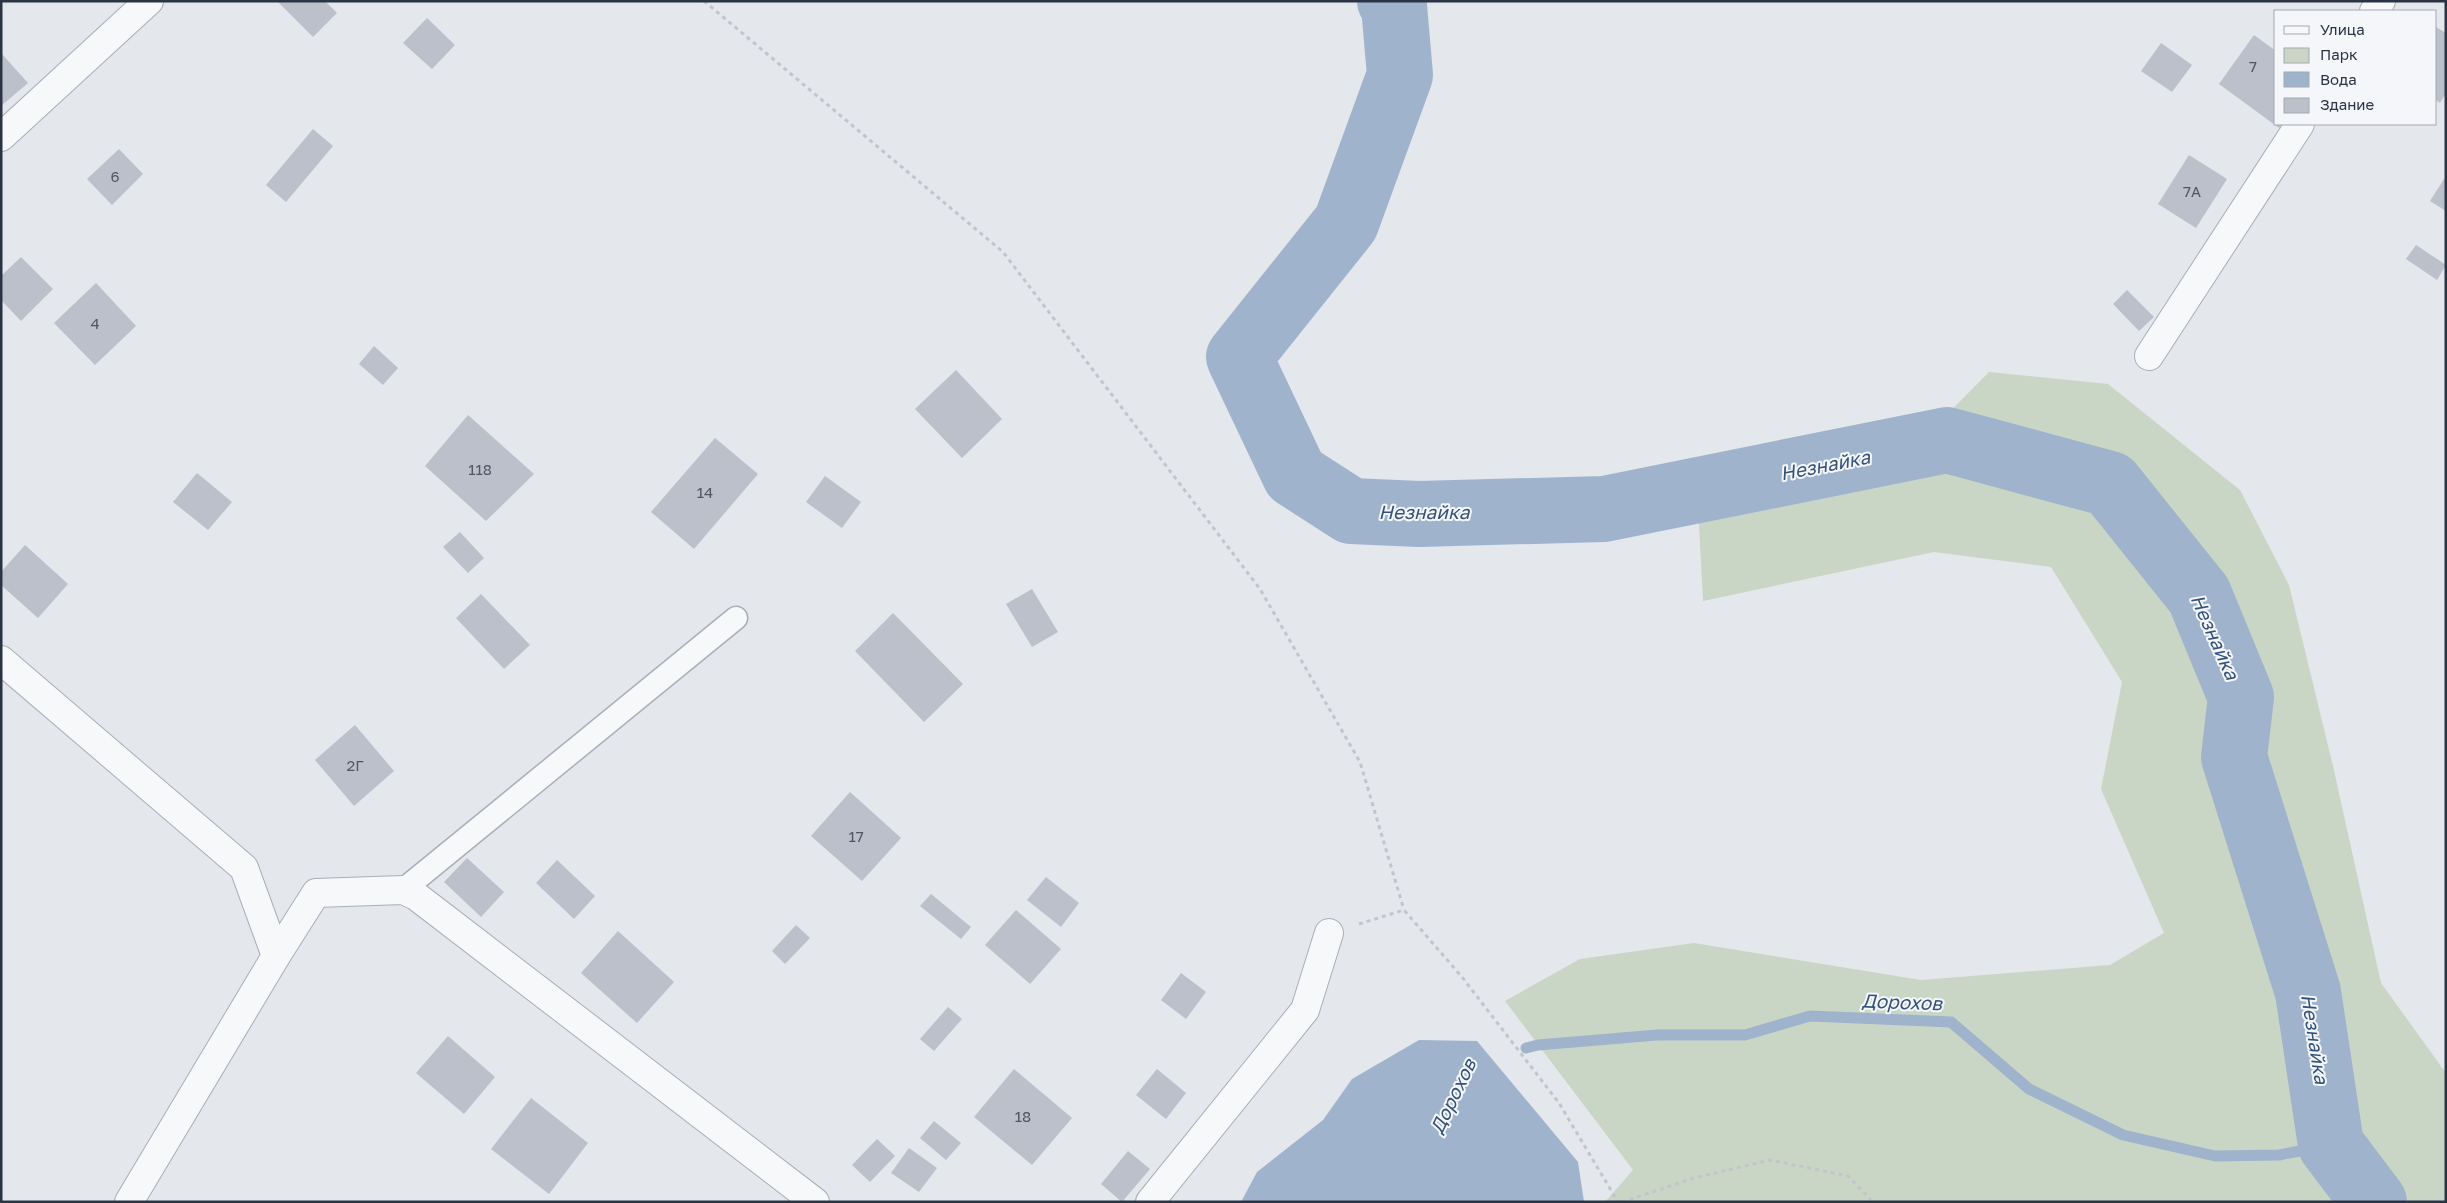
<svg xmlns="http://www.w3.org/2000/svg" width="2447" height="1203" font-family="'Golos Text',sans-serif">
<rect width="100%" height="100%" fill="#e4e7ec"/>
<!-- green -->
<path fill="#c9d6c5" d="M1989,372l119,12 132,106 49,95 44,181 48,217 65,90v129h-841l28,-32 -128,-169 75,-42 114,-16 227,37 189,-15 54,-32 -63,-144 21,-107 -71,-115 -117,-15 -231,49 -5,-95 190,-32z"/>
<!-- water -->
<path fill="#9fb4cc" d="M1419,1040l58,1 101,121 6,40h-343l16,-30 66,-52 29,-41z"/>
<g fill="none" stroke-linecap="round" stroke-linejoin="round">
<!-- stream -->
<path stroke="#9fb4cc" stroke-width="11" d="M1526,1048l12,-3 119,-10h88l65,-19 141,6 78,67 94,46 92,21 64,-1 52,-10"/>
<!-- river -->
<path stroke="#9fb4cc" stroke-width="66" d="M1390,1l4,5 6,69 -54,148 -107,134 56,118 56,36 68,3 185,-5 343,-69 163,44 89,111 42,102 -7,60 74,235 23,153 43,57"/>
</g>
<!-- building -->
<g fill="#bbc0ca">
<path d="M277,1h48l12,12 -24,24z"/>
<path d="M427,18l28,27 -23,24 -29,-26z"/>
<path d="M2436,27l10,6v60l-6,10 -4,-3z"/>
<path d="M2254,35l22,16v73h6l-3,4 -60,-44z"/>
<path d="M2161,43l31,22 -20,27 -31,-21z"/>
<path d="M1,53l27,30 -27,23z"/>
<path d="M313,129l20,17 -47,56 -20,-17z"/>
<path d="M119,149l24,25 -31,31 -25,-26z"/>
<path d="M2189,155l38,24 -31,49 -38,-24z"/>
<path d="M2446,176v35l-16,-10z"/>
<path d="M2416,245l30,20 -9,15 -31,-21z"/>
<path d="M21,257l32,32 -32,32 -20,-21v-24z"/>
<path d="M96,283l40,43 -41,39 -41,-42z"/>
<path d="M2127,290l27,27 -15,14 -26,-27z"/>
<path d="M374,346l24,22 -15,17 -24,-21z"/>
<path d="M956,370l46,49 -40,39 -47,-49z"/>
<path d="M468,415l66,59 -48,47 -61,-55z"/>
<path d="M715,438l43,36 -64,75 -43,-37z"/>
<path d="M197,473l35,29 -24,28 -35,-28z"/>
<path d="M825,476l36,26 -19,26 -36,-26z"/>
<path d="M460,532l24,26 -16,15 -25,-26z"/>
<path d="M25,545l43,39 -30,34 -37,-33v-13z"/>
<path d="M1032,589l26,43 -26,15 -26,-43z"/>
<path d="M481,594l49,51 -26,24 -48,-51z"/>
<path d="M893,613l70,71 -39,38 -69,-71z"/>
<path d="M355,725l39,46 -40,35 -39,-46z"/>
<path d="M850,792l51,46 -39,43 -51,-45z"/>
<path d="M467,858l37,34 -23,25 -37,-35z"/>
<path d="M557,860l38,36 -21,23 -38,-36z"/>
<path d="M1046,877l33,26 -18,24 -34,-27z"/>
<path d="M931,894l40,33 -10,12 -41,-33z"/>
<path d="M1016,910l45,39 -31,35 -45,-39z"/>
<path d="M796,925l14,13 -25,26 -13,-13z"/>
<path d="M618,931l56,51 -37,41 -56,-50z"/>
<path d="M1181,973l25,19 -20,27 -25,-19z"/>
<path d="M948,1007l14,12 -28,32 -14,-12z"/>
<path d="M448,1036l47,41 -31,37 -48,-41z"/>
<path d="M1014,1069l58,49 -40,47 -58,-48z"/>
<path d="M1157,1069l29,24 -20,26 -30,-24z"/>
<path d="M531,1098l57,45 -39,51 -58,-45z"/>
<path d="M934,1121l27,22 -15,17 -26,-22z"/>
<path d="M877,1139l18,17 -25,26 -18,-17z"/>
<path d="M909,1148l28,20 -18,24 -28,-19z"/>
<path d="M1128,1151l22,18 -28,33 -21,-18z"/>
</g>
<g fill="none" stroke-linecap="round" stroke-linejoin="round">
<!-- lane casing -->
<g stroke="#a9aeb7" stroke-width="25">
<path id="lane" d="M403,890l333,-272"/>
</g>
<!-- street casing -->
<g stroke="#a9aeb7" stroke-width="30">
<g id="street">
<path d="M2374,11l7,-10"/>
<path d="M1,137l148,-136"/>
<path d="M2149,356l151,-232"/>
<path d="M1,660l243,208 32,88 -147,246"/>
<path d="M276,956l40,-63 87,-3 13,6 399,306"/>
<path d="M1150,1202l155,-192 24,-77"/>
</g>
</g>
<!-- path -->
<g stroke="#c2c5cb" stroke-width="3" stroke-dasharray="4 4" stroke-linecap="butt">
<path d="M704,1l299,251 257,337 100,173 44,148"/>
<path d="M1359,924l45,-14 58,67 97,126 59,99"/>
<path d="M1622,1202l72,-24 76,-18 78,16 25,26"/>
</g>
<!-- lane -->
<use href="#lane" stroke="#f7f8fa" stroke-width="22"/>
<!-- street -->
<use href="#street" stroke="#f7f8fa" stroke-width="28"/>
</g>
<g text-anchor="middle" stroke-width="4" stroke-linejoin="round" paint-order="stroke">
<!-- number labels -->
<g font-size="15" fill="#4f5766">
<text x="2253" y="72">7</text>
<text x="115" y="182">6</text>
<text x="2192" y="197">7А</text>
<text x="95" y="329">4</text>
<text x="480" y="475">118</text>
<text x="705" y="498">14</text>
<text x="355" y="771">2Г</text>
<text x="856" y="842">17</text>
<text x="1023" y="1122">18</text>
</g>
<!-- water labels -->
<g font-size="19" font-style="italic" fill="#34527a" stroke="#f4f6f9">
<text transform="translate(1825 465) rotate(-11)" y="7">Незнайка</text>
<text x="1424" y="519">Незнайка</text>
<text transform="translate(2215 637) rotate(66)" y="7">Незнайка</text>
<text transform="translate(1902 1002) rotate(2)" y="7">Дорохов</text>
<text transform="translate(2315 1039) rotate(81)" y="7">Незнайка</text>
<text transform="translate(1453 1096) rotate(-64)" y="7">Дорохов</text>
</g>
</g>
<!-- border -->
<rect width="2447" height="1203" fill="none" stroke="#2b3445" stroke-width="5"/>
<!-- legend -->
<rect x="2274" y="10" width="162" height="115" fill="#f4f6f9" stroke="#a4a8b1"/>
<rect x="2284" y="26" width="25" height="8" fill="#f7f8fa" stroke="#a4a8b1"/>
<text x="2320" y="35" font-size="15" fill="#2b3445">Улица</text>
<rect x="2284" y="48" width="25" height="15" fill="#c9d6c5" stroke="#a4a8b1"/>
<text x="2320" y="60" font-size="15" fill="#2b3445">Парк</text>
<rect x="2284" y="72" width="25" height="15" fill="#9fb4cc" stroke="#a4a8b1"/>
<text x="2320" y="85" font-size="15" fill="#2b3445">Вода</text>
<rect x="2284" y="98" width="25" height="15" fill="#bbc0ca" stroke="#a4a8b1"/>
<text x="2320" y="110" font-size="15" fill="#2b3445">Здание</text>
</svg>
